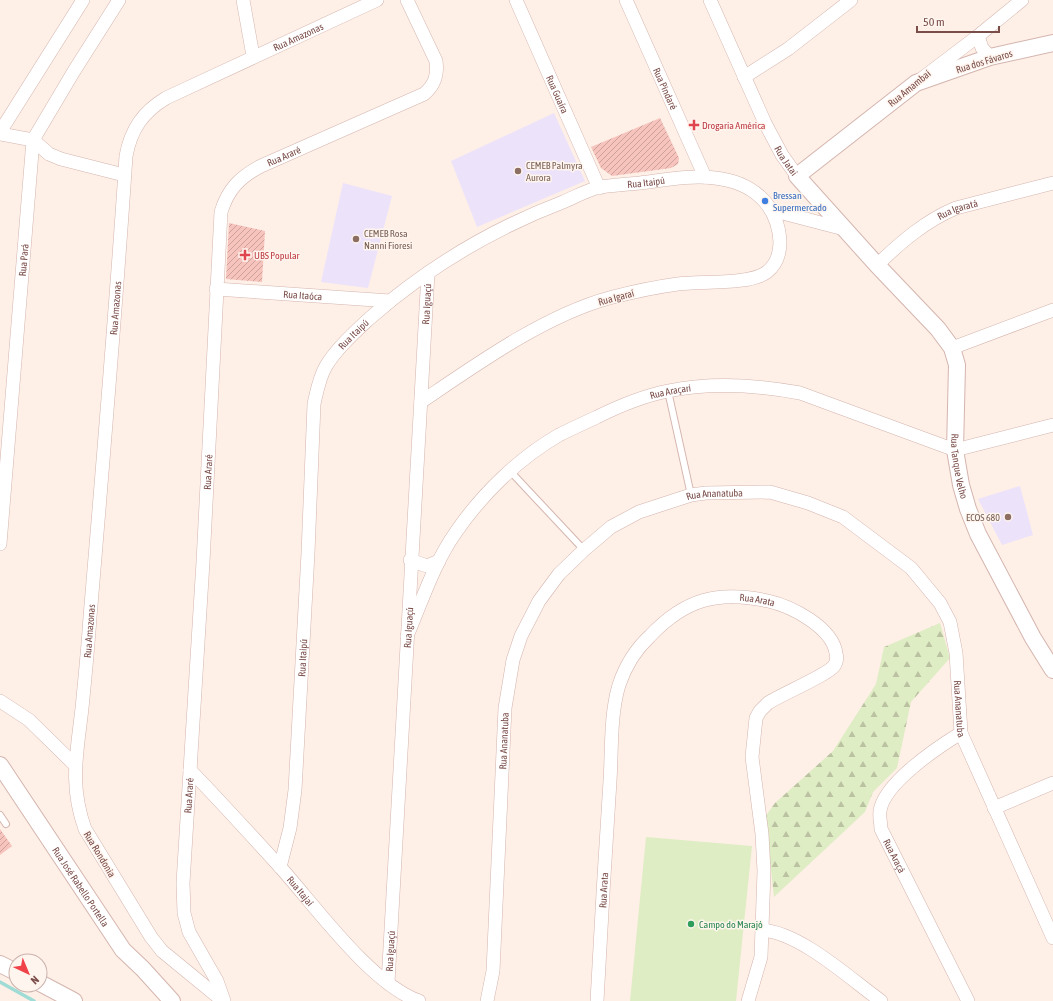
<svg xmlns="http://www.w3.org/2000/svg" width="1053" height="1001" font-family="'Asap Condensed',sans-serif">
<defs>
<pattern id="forest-firs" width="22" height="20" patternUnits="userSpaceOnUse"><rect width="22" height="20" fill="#dfedc4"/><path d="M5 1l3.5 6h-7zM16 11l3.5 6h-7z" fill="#bac2a1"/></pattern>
<pattern id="building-hatch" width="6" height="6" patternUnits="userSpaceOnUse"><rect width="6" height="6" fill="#f6c4bc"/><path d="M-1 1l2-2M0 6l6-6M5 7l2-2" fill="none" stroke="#cca19b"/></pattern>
</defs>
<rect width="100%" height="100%" fill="#feefe7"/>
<!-- education -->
<g fill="#ece3fb">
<path d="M554,113l31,68 -108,46 -26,-66z"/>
<path d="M343,183l49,13 -24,92 -47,-6z"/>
<path d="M1020,486l13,49 -31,10 -24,-46z"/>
</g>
<!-- forest -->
<path fill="url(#forest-firs)" d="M940,623l10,35 -39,44 -14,66 -24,24 -8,20 -91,85 -9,-80 10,-14 58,-52 43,-67 8,-37z"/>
<!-- green -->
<path fill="#dfedc4" d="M646,837l106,9 -16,155h-106z"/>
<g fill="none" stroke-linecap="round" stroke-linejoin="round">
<!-- stream -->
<path stroke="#9fdcd6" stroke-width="3.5" d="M0,982l34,19"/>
</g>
<!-- building -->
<g fill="url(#building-hatch)">
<path d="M660,118l19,40 -1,6 -7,4 -59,8 -11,-8 -10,-21z"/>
<path d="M229,223l36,8 -3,51 -36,-3z"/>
<path d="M0,829l12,17 -12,9z"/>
</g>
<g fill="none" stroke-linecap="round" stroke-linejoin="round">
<!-- service casing -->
<g stroke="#d4b5ae" stroke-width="8">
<g id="service">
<path d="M668,391l23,104"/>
<path d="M510,471l74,79"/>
<path d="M0,815l6,9"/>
</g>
</g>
<!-- minor casing -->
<g stroke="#d4b5ae" stroke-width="14">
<g id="minor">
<path d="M243,0l10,56"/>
<path id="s1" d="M516,0l83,188"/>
<path id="s2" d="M626,0l79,177"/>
<path id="s3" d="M710,0l55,123 17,32 15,21"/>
<path d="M978,36l4,12 8,9"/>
<path d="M744,77l44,-28 63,-49"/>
<path d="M920,80l58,-44 44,-36"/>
<path d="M0,132l83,-132"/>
<path d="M0,134l33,6 16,14 12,5 63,16"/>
<path d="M771,210l73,19"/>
<path id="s4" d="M877,265c24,-23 48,-44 79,-57l97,-25"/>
<path id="s5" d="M216,289l174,12"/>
<path d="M952,348l101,-38"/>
<path id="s6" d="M0,544l33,-404 41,-69 45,-71"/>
<path d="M410,560l17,6 12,-5"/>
<path id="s7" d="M407,636c15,-35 27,-73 49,-104 26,-38 63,-74 103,-97 12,-6 25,-12 38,-18 22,-11 46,-21 71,-26 43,-9 89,-6 132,2l155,57 98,-25"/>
<path d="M0,701l29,19 46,45"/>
<path id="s8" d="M961,733c-23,14 -77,50 -81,78 -1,5 1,12 1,18l87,172"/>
<path id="s9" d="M190,770c31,32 61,65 91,98 34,38 91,117 138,133"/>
<path d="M994,808l59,-25"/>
<path id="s10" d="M280,867l10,-39 5,-38 13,-237 6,-149c3,-13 5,-26 12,-38 11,-18 29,-34 44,-48 57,-50 122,-89 193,-116 12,-5 24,-12 37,-15 13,-2 27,-3 40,-4 25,-3 50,-8 75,-5 36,4 63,25 65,64 0,12 -3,22 -13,30 -17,13 -66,9 -89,12 -23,3 -46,8 -69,14 -65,18 -132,66 -188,104"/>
<path d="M762,930c39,3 87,48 119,71"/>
<path id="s11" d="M388,983l40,-710"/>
<path id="s12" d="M223,1001l-61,-50 -11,-14 -66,-108c-16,-45 -8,-75 -3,-121 3,-30 6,-61 8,-91 13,-154 26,-308 36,-461 5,-27 17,-44 40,-58l211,-98"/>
<path id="s13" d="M224,1001l-7,-20 -28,-49 -5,-19 -1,-30 20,-321 18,-350c7,-23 19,-35 40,-46l163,-72c11,-9 14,-19 12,-33l-29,-61"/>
<path id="s14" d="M487,1001l6,-30 12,-263 8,-48 8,-24 18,-35 20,-27 25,-24 27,-23 28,-15 52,-17 15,-2 64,-1 38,11 35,14 68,51 29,35 10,19 6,31 5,80 92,205"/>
<path id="s15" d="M597,1001c4,-73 8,-147 13,-220 2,-31 0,-66 9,-96 6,-18 17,-36 31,-49 35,-37 68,-46 118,-35 23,5 64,26 68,52 1,4 1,9 -2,13 -7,9 -52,28 -66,37l-8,8 -4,7 -4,39 10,77 2,37 -3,86 -13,44"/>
</g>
</g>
<!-- tertiary casing -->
<g stroke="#d4b5ae" stroke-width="18">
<g id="tertiary">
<path id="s16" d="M1053,43l-63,14 -74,26 -119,93 80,89 61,64 14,19 5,17 -2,85 6,35 7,24 10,25 55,104 20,32"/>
<path id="s17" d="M0,765l123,185 20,19 29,32"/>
<path d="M0,964l16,8"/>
<path d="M40,983l34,18"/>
</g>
</g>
<!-- service -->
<use href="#service" stroke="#fff" stroke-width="6"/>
<!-- minor -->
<use href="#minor" stroke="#fff" stroke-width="13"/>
<!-- tertiary -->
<use href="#tertiary" stroke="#fff" stroke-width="16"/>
</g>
<!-- markers -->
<g fill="#e0444e" stroke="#fff5ef" stroke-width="1.5">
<path d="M692 119h4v4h4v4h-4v4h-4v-4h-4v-4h4z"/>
<path d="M243 249h4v4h4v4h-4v4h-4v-4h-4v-4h4z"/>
</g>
<g fill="#8d6e63" stroke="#fff5ef" stroke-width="1.5">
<circle cx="518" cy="171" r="4"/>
<circle cx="356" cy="239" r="4"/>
<circle cx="1008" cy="517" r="4"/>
</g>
<circle fill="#3f7fe0" stroke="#fff5ef" stroke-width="1.5" cx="765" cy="201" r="4"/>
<circle fill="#2e9e5b" stroke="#fff5ef" stroke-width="1.5" cx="691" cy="924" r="4"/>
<g text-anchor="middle" stroke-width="3" stroke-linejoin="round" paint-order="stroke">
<!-- street labels -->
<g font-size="10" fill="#7a4d49" stroke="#fff5ef">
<text dy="4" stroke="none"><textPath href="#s12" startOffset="1118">Rua Amazonas</textPath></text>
<text transform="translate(984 61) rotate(-17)" y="4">Rua dos Fávaros</text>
<text transform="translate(909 88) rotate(-39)" y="4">Rua Amambaí</text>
<text dy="4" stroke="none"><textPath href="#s2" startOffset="97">Rua Pindaré</textPath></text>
<text dy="4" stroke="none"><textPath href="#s1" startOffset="103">Rua Guaíra</textPath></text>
<text dy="4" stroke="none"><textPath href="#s13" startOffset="887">Rua Araré</textPath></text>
<text dy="4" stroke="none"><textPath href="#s3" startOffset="178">Rua Jataí</textPath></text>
<text dy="4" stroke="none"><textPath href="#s10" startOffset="883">Rua Itaipú</textPath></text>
<text dy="4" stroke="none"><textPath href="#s4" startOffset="99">Rua Igaratá</textPath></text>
<text dy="4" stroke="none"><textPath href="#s6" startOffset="285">Rua Pará</textPath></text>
<text dy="4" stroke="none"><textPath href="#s5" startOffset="87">Rua Itaóca</textPath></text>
<text transform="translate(616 297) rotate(-15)" y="4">Rua Igaraí</text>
<text dy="4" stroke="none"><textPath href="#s11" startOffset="680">Rua Iguaçú</textPath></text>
<text dy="4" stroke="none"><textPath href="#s12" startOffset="747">Rua Amazonas</textPath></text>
<text dy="4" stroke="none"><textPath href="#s10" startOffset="547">Rua Itaipú</textPath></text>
<text dy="4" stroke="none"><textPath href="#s7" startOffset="378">Rua Araçari</textPath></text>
<text dy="4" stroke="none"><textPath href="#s16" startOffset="645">Rua Tanque Velho</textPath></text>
<text dy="4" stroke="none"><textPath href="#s13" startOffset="539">Rua Araré</textPath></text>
<text dy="4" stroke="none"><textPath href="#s14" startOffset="621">Rua Ananatuba</textPath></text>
<text dy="4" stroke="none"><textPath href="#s15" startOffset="495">Rua Arata</textPath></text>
<text dy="4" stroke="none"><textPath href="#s11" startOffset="356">Rua Iguaçú</textPath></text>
<text dy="4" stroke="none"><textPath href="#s12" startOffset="423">Rua Amazonas</textPath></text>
<text dy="4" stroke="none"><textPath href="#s10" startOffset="211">Rua Itaipú</textPath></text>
<text dy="4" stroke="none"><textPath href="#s14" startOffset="993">Rua Ananatuba</textPath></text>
<text dy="4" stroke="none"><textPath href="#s14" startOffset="261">Rua Ananatuba</textPath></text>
<text dy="4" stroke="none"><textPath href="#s13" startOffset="215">Rua Araré</textPath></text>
<text transform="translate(100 854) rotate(59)" y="4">Rua Rondonia</text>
<text dy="4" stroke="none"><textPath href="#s8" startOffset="163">Rua Araçá</textPath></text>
<text dy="4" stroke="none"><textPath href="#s17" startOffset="146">Rua José Rabello Portella</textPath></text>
<text dy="4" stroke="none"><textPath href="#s15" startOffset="111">Rua Arata</textPath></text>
<text dy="4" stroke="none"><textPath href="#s9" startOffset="164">Rua Itajaí</textPath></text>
<text dy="4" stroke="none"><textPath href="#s11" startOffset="32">Rua Iguaçú</textPath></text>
</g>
<!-- health labels -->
<g font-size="10" fill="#be3a42" stroke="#fff5ef" text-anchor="start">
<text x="702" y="129">Drogaria América</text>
<text x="254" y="259">UBS Popular</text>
</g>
<!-- education labels -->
<g font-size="10" fill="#785e54" stroke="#fff5ef" text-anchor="start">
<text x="526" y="169">CEMEB Palmyra<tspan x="526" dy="12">Aurora</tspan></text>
<text x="364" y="237">CEMEB Rosa<tspan x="364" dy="12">Nanni Fioresi</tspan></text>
<text x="1000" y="521" text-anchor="end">ECOS 680</text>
</g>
<!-- shop labels -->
<g font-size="10" fill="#366cbe" stroke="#fff5ef" text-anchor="start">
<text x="773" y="199">Bressan<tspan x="773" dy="12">Supermercado</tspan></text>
</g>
<!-- leisure labels -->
<g font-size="10" fill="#27864d" stroke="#fff5ef" text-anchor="start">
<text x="699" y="928">Campo do Marajó</text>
</g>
</g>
<!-- north arrow -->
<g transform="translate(28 973) rotate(136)"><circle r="19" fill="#fff5ef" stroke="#cab2ad"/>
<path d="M0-3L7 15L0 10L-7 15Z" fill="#f04349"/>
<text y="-6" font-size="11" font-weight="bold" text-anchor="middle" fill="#7a4d49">N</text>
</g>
<!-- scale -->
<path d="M917 26v6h82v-6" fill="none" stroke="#7a4d49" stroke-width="2"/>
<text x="923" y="26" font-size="12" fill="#7a4d49" stroke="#fff5ef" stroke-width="3" paint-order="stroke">50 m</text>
</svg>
